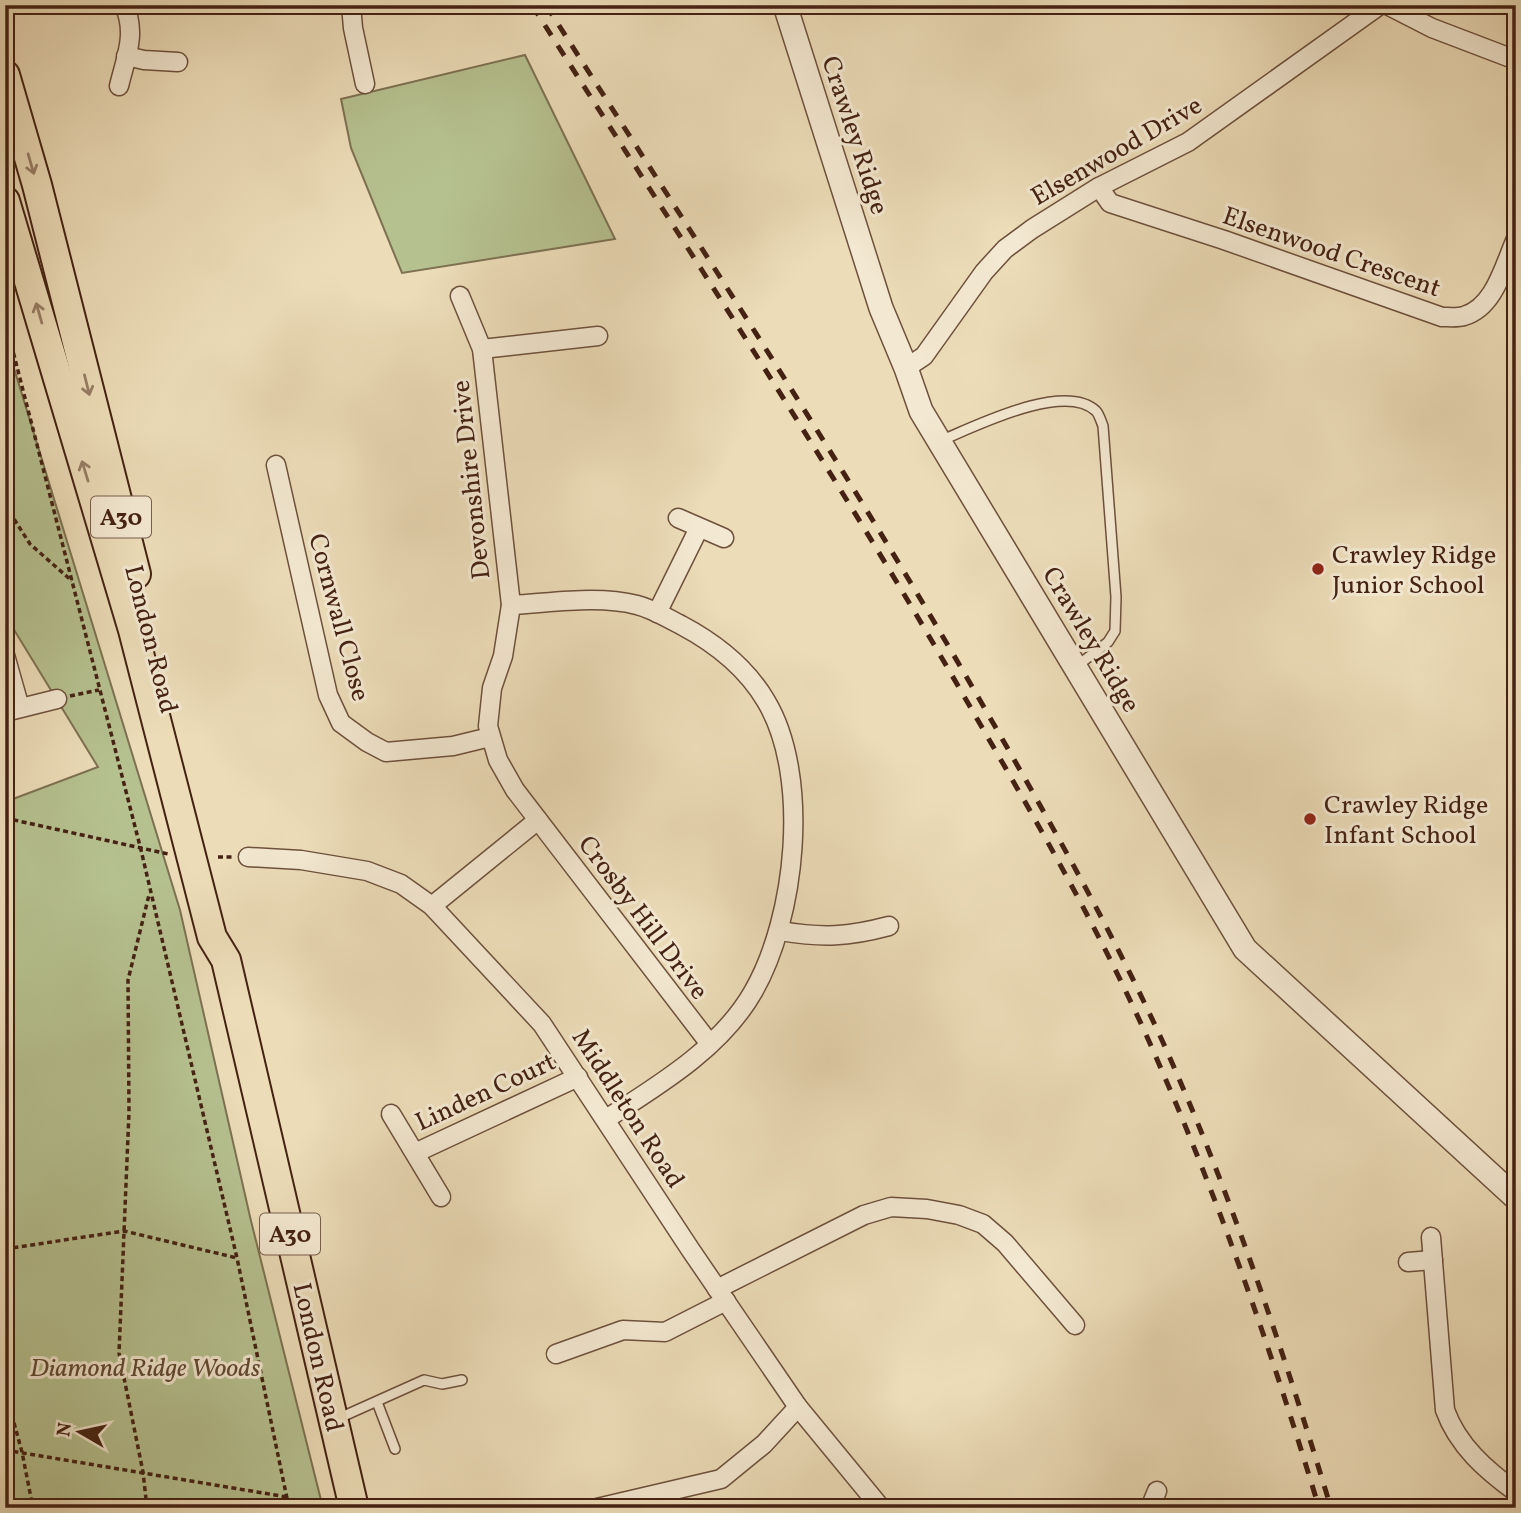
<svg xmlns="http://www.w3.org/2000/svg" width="1521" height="1513" font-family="Vollkorn,serif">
<rect width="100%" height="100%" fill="#ecdcb8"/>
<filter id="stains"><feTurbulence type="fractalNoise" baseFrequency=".00286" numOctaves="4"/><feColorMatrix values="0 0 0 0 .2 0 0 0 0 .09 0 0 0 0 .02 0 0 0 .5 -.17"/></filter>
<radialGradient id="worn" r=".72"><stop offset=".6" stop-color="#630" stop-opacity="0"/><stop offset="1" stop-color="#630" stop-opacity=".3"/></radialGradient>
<!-- green -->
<g fill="#b6c190" stroke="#7d7152" stroke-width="2">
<path d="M525,55l90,184 -213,34 -51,-125 -10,-49z"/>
<path d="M5,339l175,571 71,311 72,287h-318v-706l93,-35 -93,-152z"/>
</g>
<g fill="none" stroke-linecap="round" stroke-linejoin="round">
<!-- service casing -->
<g stroke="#6e503c" stroke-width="12">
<g id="service">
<path d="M940,441c34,-14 124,-60 156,-30 3,3 5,10 7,15l13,171 -1,34 -7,11 -31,24"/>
<path d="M377,1402l18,47"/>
<path d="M337,1419l87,-39 18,4 20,-4"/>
</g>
</g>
<!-- minor casing -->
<g stroke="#6e503c" stroke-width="21">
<g id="minor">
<path d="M351,5l2,23 12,56"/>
<path d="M1387,5l45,23 84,32"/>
<path d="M126,56l18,4 34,2"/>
<path d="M119,86c7,-29 18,-53 5,-81"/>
<path d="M1099,187l11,16 114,37 218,77c6,0 16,1 22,-1 31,-9 40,-51 52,-77"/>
<path d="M460,296l22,53 29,256 -8,51 -11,32 -4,38 10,34 17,30 195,254"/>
<path d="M482,349l116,-13"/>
<path d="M906,368l18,-12 60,-84 21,-23 27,-20 67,-42 89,-45 192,-137"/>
<path d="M276,465l52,230 13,28 26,19 19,10 67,-6 37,-9"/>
<path d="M678,518l46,20"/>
<path d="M511,605c41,-2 86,-10 126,0 16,4 30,13 44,20 34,18 65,42 85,76 45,75 30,217 -13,291 -32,56 -94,93 -147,127"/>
<path d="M657,613l42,-85"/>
<path d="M5,655l15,53"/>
<path d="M5,712l52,-13"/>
<path d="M248,857l53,3 66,11 34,13 31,22 110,118 148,225 108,158 83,101"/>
<path d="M432,906l106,-86"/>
<path d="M780,931c43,7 68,6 109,-5"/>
<path d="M391,1114l50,83"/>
<path d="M415,1153l163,-76"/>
<path d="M1431,1237l14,173c13,36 41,60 71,82"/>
<path d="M1408,1262l25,-2"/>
<path d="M717,1289l147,-74 27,-8 36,2 32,6 24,9 22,19 70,82"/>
<path d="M556,1354l67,-24 42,2 61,-31"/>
<path d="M597,1508l124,-29 43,-35 34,-37"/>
<path d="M1150,1508l7,-17"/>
</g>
</g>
<!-- tertiary casing -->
<g stroke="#6e503c" stroke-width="26">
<path id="tertiary" d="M785,5l96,303 25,60 15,43 324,538 271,249"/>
</g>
<!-- primary casing -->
<g stroke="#442113" stroke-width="32">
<g id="primary">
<path d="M5,75l32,110 99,389"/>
<path d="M5,201l128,429 79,307 14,23 128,548"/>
</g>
</g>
<!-- path -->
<g stroke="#442113" stroke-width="3.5" stroke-dasharray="5 3.5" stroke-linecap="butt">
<path d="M5,320l136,530 96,408 52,250"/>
<path d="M5,505l25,39 42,37"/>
<path d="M70,696l29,-6"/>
<path d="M5,818l163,36"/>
<path d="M218,857h14"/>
<path d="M5,1249l119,-18 113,27"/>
<path d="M5,1390l17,62 11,56"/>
<path d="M5,1450l282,47"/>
<path d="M147,1508l-4,-36 -24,-119 10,-241 -1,-132 21,-85"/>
</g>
<!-- service -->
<use href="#service" stroke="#f3e8d1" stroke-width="9"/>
<!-- minor -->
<use href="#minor" stroke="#f3e8d1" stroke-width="18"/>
<!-- tertiary -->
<use href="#tertiary" stroke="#f3e8d1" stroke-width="23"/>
<!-- primary -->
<use href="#primary" stroke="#ecdcb8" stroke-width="28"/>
<!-- rail -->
<g stroke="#442113" stroke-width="5" stroke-dasharray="12 12" stroke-linecap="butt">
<path d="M532,5c150,236 305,469 444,712 64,110 129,223 180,340 64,146 117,298 163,451"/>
<path d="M546,5c148,233 301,464 439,704 64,111 128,223 181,340 66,148 118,304 165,459"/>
</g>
</g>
<!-- one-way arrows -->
<defs><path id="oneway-shaft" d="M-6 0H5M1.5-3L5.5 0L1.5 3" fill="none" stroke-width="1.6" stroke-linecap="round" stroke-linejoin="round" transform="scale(1.75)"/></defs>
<g stroke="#987e66">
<use href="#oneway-shaft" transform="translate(31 164) rotate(74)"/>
<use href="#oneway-shaft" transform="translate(39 313) rotate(-106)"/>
<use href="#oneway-shaft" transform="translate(87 385) rotate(76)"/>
<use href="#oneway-shaft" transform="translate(85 471) rotate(-107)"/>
</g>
<!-- markers -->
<g fill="#8f2418" stroke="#f3e8d1" stroke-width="2.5">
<circle cx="1318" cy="569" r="7"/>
<circle cx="1310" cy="819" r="7"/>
</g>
<g text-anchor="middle" stroke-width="6" stroke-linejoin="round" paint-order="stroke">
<!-- shield labels -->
<g fill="#f3e8d1" stroke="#785d4c" stroke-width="2">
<rect x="91" y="496.5" width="60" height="41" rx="5"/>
<rect x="260" y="1213.5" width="60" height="41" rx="5"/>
</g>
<g font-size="24" font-weight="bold" fill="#442113">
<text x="121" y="525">A30</text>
<text x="290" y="1242">A30</text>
</g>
<!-- street labels -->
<g font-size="26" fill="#442113" stroke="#f3e8d1">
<text transform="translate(856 135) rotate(72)" y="9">Crawley Ridge</text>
<text transform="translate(1116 150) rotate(-30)" y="9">Elsenwood Drive</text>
<text transform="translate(1332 251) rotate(19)" y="9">Elsenwood Crescent</text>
<text transform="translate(470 480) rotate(-96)" y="9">Devonshire Drive</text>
<text transform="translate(340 617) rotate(75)" y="9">Cornwall Close</text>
<text transform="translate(152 639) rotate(76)" y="9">London Road</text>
<text transform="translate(1092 639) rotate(59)" y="9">Crawley Ridge</text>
<text transform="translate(644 917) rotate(53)" y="9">Crosby Hill Drive</text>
<text transform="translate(485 1091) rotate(-25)" y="9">Linden Court</text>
<text transform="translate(629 1108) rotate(57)" y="9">Middleton Road</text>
<text transform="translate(319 1357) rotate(77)" y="9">London Road</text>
</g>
<!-- poi labels -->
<g font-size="26" fill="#442113" stroke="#f3e8d1" text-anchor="start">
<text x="1332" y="563">Crawley Ridge<tspan x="1332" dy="30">Junior School</tspan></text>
<text x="1324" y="813">Crawley Ridge<tspan x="1324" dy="30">Infant School</tspan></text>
</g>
<!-- park labels -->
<g font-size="26" font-style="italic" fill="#604932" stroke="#f3e8d1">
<text x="145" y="1376">Diamond Ridge Woods</text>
</g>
</g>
<!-- margin -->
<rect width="1521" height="1513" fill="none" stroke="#ecdcb8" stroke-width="28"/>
<rect x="7" y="7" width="1507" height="1499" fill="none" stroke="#442113" stroke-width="3.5"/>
<rect x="14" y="14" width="1493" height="1485" fill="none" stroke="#442113" stroke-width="2"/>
<!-- north arrow -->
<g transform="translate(80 1432) rotate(279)" stroke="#f3e8d1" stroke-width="5" paint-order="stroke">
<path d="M0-5L12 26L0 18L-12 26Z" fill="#442113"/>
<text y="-10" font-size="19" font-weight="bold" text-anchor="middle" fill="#442113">N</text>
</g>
<rect width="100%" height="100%" filter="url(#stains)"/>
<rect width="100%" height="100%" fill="url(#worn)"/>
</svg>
